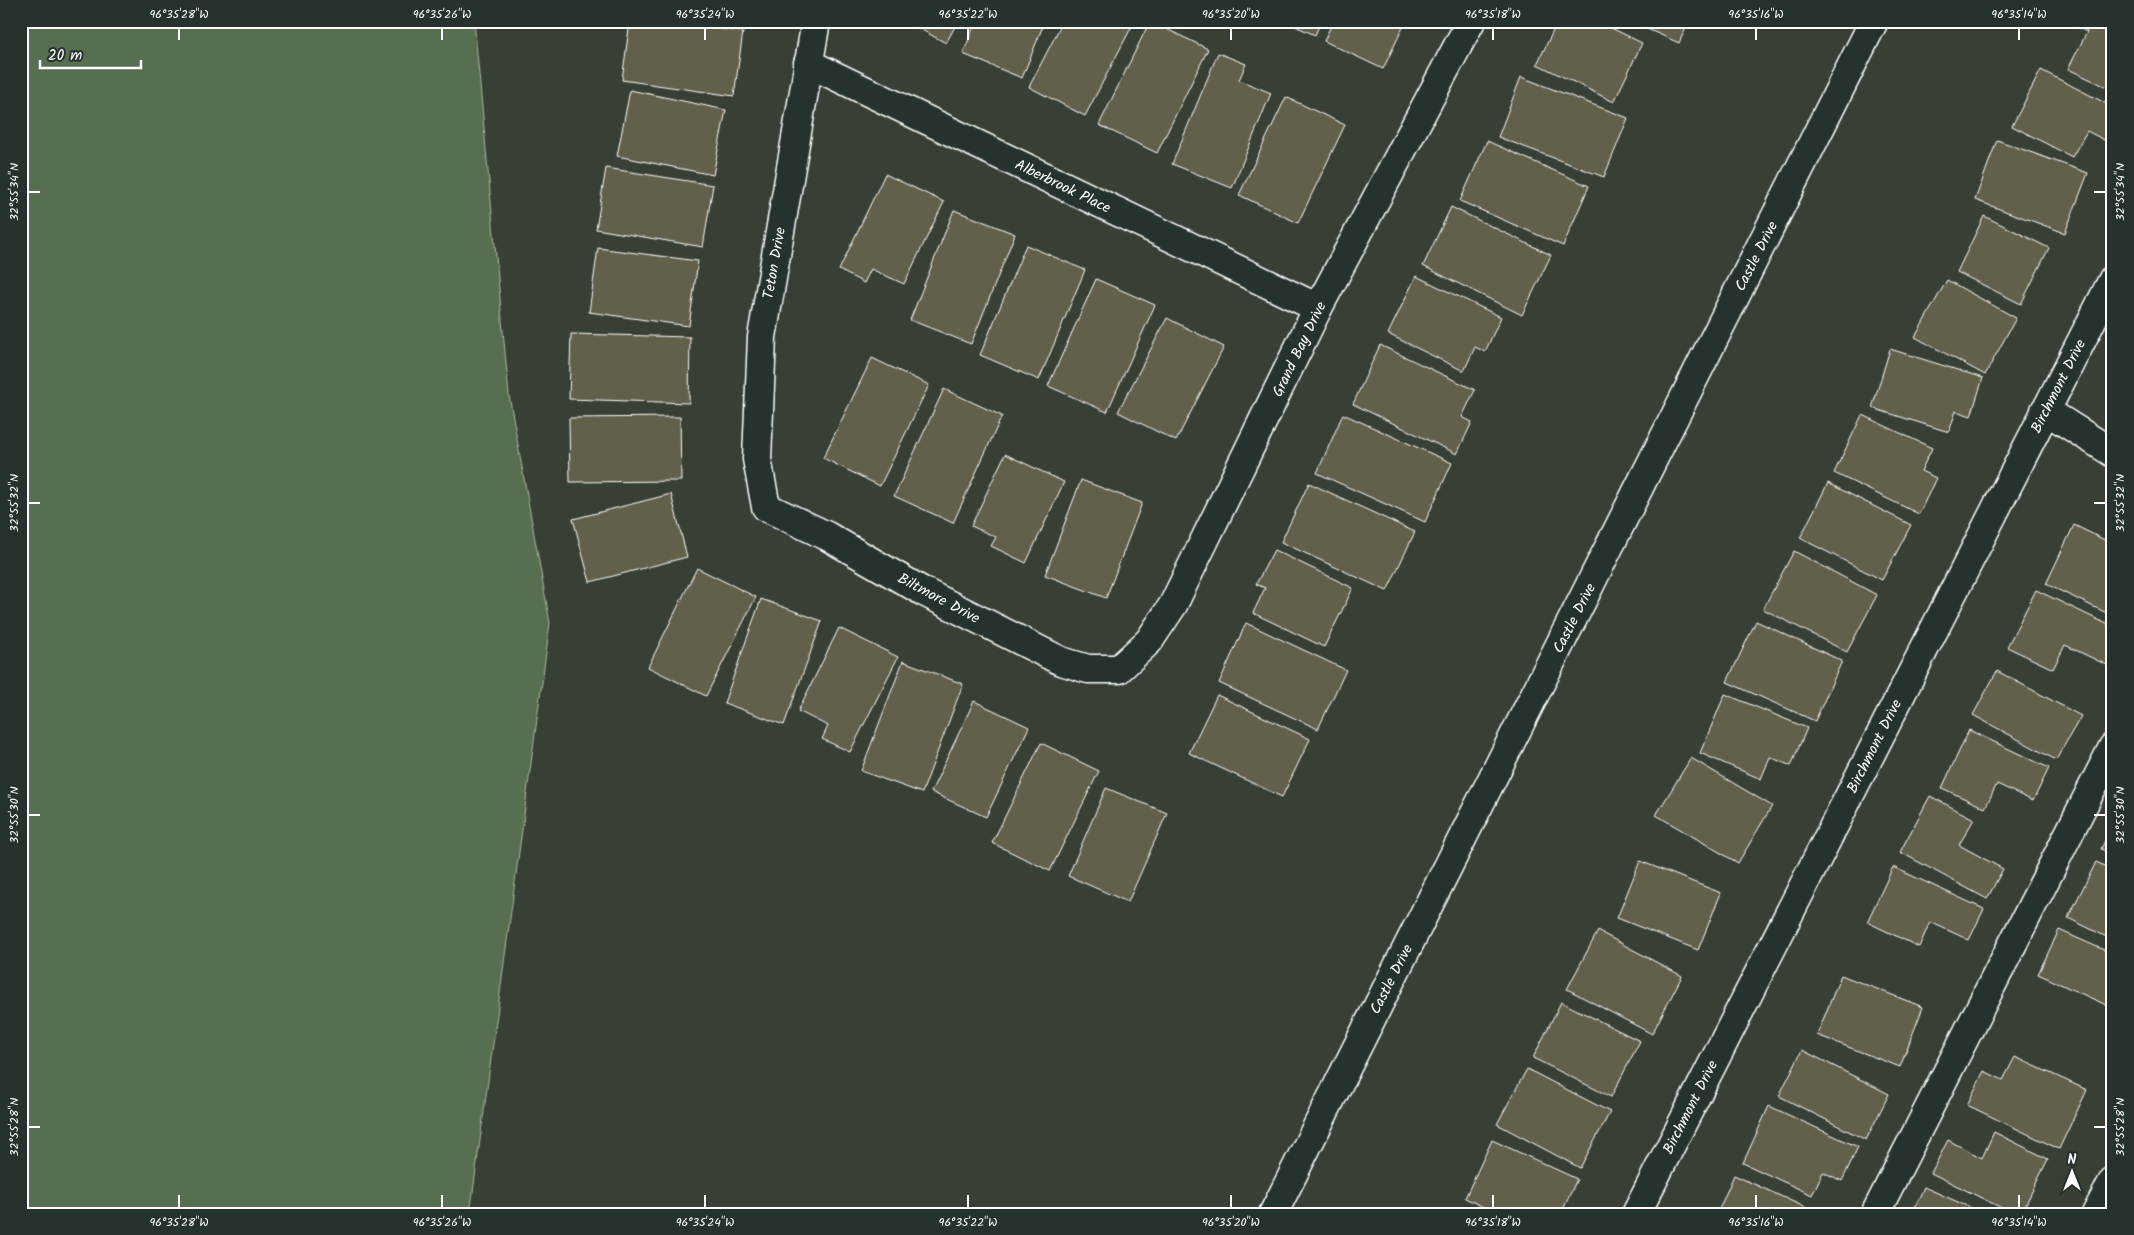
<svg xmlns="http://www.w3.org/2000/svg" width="2134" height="1235" font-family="Kalam,sans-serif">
<rect width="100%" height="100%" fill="#384036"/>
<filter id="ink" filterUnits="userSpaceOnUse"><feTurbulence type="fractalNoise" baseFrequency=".02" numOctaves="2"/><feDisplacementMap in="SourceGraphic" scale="10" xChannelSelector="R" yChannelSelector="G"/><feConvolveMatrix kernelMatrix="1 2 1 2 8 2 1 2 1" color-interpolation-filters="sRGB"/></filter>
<g filter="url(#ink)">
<!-- green -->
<path fill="#596e51" stroke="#acb6a8" d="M21,21h453l35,374 41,228 -80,591h-449z"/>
<!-- building -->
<g fill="#62604c" stroke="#fff">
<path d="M630,21h38l75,11 -9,64 -112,-16z"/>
<path d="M905,21h53l-12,22z"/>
<path d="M976,21h69l-23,57 -59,-24z"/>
<path d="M1063,21h61l8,5 -47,90 -56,-29z"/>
<path d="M1150,21l58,28 -51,104 -58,-28z"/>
<path d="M1284,21h37l-6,14z"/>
<path d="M1333,21h73l-23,48 -59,-28z"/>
<path d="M1558,21h39l45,22 -28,59 -77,-38z"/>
<path d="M1629,21h60l-10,22z"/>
<path d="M2113,21v69l-45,-21 19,-37 -21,-10z"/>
<path d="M1218,53l28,11 -7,16 32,13 -39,95 -60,-24z"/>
<path d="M2041,70l72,37v27l-5,8 -21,-11 -15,26 -60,-31z"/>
<path d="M1521,77l107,41 -24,59 -106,-40z"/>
<path d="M630,90l96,20 -13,65 -96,-19z"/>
<path d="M1286,97l59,28 -47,98 -59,-28z"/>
<path d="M1997,140l91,33 -23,60 -90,-33z"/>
<path d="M1487,141l102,45 -26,60 -103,-45z"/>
<path d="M606,168l107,17 -10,62 -107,-18z"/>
<path d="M885,174l59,28 -40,82 -33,-15 -7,14 -25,-13z"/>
<path d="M1451,207l100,48 -29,60 -99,-49z"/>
<path d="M954,210l61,24 -44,110 -61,-24z"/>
<path d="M1984,216l65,32 -28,56 -64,-32z"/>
<path d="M1026,245l59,25 -46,110 -59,-25z"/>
<path d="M598,248l100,13 -9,65 -100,-14z"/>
<path d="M1416,276l85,41 -16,35 -10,-5 -11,24 -76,-37z"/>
<path d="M1096,279l59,26 -48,107 -59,-26z"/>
<path d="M1947,280l69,38 -31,57 -70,-38z"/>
<path d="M1167,318l57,29 -48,94 -58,-29z"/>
<path d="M571,334l119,3 -1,66 -120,-4z"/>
<path d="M1380,345l95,45 -13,27 10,5 -15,32 -104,-50z"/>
<path d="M1890,349l93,29 -12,38 -15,-5 -7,21 -77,-24z"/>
<path d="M872,358l57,27 -49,101 -57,-28z"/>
<path d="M944,389l58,27 -49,107 -59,-27z"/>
<path d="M1343,414l109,49 -27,59 -108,-49z"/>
<path d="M1862,415l70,33 -11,23 15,7 -17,36 -85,-41z"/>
<path d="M680,417l1,64 -111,1 -1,-64z"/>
<path d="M1005,454l59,28 -38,81 -35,-17 5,-9 -25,-11z"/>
<path d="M1081,480l61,23 -36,95 -61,-23z"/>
<path d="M1309,483l106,49 -28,59 -106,-49z"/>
<path d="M1828,483l83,42 -29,55 -82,-42z"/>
<path d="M671,494l16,63 -97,25 -17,-63z"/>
<path d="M2074,525l39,19v72l-67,-32z"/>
<path d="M1274,550l79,38 -29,59 -71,-34 12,-25 -9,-4z"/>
<path d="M1794,551l83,44 -30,57 -84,-43z"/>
<path d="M697,568l59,29 -50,99 -58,-29z"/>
<path d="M2036,590l77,37v32l-4,7 -44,-21 -12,24 -46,-22z"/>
<path d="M761,599l61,22 -38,104 -60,-22z"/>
<path d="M1756,621l86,40 -27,60 -88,-39z"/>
<path d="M1246,623l100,47 -28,59 -99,-46z"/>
<path d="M839,628l59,29 -48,95 -28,-13 6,-13 -30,-15z"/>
<path d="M903,661l60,23 -41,109 -61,-22z"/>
<path d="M1997,671l84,45 -25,44 -83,-45z"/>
<path d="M1725,694l82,34 -16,38 -21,-9 -9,22 -61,-26z"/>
<path d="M1217,695l93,44 -28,58 -93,-44z"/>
<path d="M974,701l55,26 -43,90 -55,-25z"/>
<path d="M1969,730l80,38 -16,33 -36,-17 -12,24 -43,-20z"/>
<path d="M1041,743l58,28 -49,100 -58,-28z"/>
<path d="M1691,758l81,48 -34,57 -82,-48z"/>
<path d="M1106,788l61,25 -39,89 -60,-26z"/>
<path d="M1930,796l44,23 -15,26 44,24 -16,30 -87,-47z"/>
<path d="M2113,824v30l-12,-5z"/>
<path d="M1640,861l81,32 -23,57 -81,-32z"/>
<path d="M2096,862l17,8v70l-45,-22z"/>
<path d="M1893,867l91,42 -15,31 -39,-18 -11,25 -52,-25z"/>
<path d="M2059,930l54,24v54l-75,-34z"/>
<path d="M1598,931l84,45 -30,58 -85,-45z"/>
<path d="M1841,975l82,32 -23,60 -83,-32z"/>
<path d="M1561,1002l79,39 -29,56 -78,-39z"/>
<path d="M1802,1050l87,44 -23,46 -87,-44z"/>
<path d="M2015,1057l72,33 -28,59 -92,-44 17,-34 19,9z"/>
<path d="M1527,1069l83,43 -30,56 -83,-44z"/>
<path d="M1769,1106l89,41 -16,34 -19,-9 -11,23 -69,-32z"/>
<path d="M1994,1132l54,27 -27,55h-7l-83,-41 17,-33 34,18z"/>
<path d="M1492,1140l85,39 -16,35h-63l-33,-16z"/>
<path d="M1734,1175l86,39h-103z"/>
<path d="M1924,1187l61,27h-73z"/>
</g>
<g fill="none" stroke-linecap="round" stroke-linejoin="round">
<!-- minor casing -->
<g stroke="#fff" stroke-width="31">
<g id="minor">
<path d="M816,21l-54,316 -5,122 9,48 61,29 97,56 137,69 27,8h31l30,-28 24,-36 145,-297 153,-287"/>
<path d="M808,63l510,245"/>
<path d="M2045,410l68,43"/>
<path d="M1273,1214l601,-1193"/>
<path d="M1636,1214l477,-935"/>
<path d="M1875,1214l238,-467"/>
<path d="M2096,1214l17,-33"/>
</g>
</g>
<!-- minor -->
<use href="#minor" stroke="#26332d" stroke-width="28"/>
</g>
</g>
<!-- ticks -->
<path fill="none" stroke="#fff" stroke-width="2" d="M179,28v12M442,28v12M705,28v12M968,28v12M1231,28v12M1493,28v12M1756,28v12M2019,28v12M28,192h12M2094,192h12M28,503h12M2094,503h12M28,815h12M2094,815h12M28,1127h12M2094,1127h12M179,1195v13M442,1195v13M705,1195v13M968,1195v13M1231,1195v13M1493,1195v13M1756,1195v13M2019,1195v13"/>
<g text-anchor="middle" stroke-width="5" stroke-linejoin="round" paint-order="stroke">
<!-- street labels -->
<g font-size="15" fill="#fff" stroke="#26332d">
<text transform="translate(1063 186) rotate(26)" y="5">Alberbrook Place</text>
<text transform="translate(1756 256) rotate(-63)" y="5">Castle Drive</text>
<text transform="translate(774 263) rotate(-80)" y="5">Teton Drive</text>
<text transform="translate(1299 349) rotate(-64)" y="5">Grand Bay Drive</text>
<text transform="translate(2058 386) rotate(-63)" y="5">Birchmont Drive</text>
<text transform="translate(939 598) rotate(28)" y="5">Biltmore Drive</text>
<text transform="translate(1574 618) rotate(-63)" y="5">Castle Drive</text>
<text transform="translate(1874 746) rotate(-63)" y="5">Birchmont Drive</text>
<text transform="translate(1391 979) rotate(-63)" y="5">Castle Drive</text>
<text transform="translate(1690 1107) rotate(-63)" y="5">Birchmont Drive</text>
</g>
</g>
<!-- margin -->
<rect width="2134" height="1235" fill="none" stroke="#26332d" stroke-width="55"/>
<!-- north arrow -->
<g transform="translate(2072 1172)" stroke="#26332d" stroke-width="4" paint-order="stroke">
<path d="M0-4L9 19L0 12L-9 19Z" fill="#ffffff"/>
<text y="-8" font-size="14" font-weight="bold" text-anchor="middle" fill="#ffffff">N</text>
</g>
<!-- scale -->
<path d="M40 60v8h101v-8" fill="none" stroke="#ffffff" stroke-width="2.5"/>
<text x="48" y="60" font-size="15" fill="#ffffff" stroke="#26332d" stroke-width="4" paint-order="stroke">20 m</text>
<rect x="28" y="28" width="2078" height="1180" fill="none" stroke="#fff" stroke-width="2"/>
<g font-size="12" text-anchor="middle" fill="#fff">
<text x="179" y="18">96°35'28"W</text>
<text x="442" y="18">96°35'26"W</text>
<text x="705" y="18">96°35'24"W</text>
<text x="968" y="18">96°35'22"W</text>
<text x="1231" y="18">96°35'20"W</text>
<text x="1493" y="18">96°35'18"W</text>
<text x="1756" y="18">96°35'16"W</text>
<text x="2019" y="18">96°35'14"W</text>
<text transform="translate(14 192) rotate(-90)" y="4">32°55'34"N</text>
<text transform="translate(2120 192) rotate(-90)" y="4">32°55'34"N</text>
<text transform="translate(14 503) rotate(-90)" y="4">32°55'32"N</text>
<text transform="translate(2120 503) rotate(-90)" y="4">32°55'32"N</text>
<text transform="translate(14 815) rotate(-90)" y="4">32°55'30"N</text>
<text transform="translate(2120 815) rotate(-90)" y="4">32°55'30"N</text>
<text transform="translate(14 1127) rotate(-90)" y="4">32°55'28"N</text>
<text transform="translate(2120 1127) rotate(-90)" y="4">32°55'28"N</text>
<text x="179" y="1226">96°35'28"W</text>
<text x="442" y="1226">96°35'26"W</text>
<text x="705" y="1226">96°35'24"W</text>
<text x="968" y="1226">96°35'22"W</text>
<text x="1231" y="1226">96°35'20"W</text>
<text x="1493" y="1226">96°35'18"W</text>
<text x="1756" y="1226">96°35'16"W</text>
<text x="2019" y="1226">96°35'14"W</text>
</g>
</svg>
